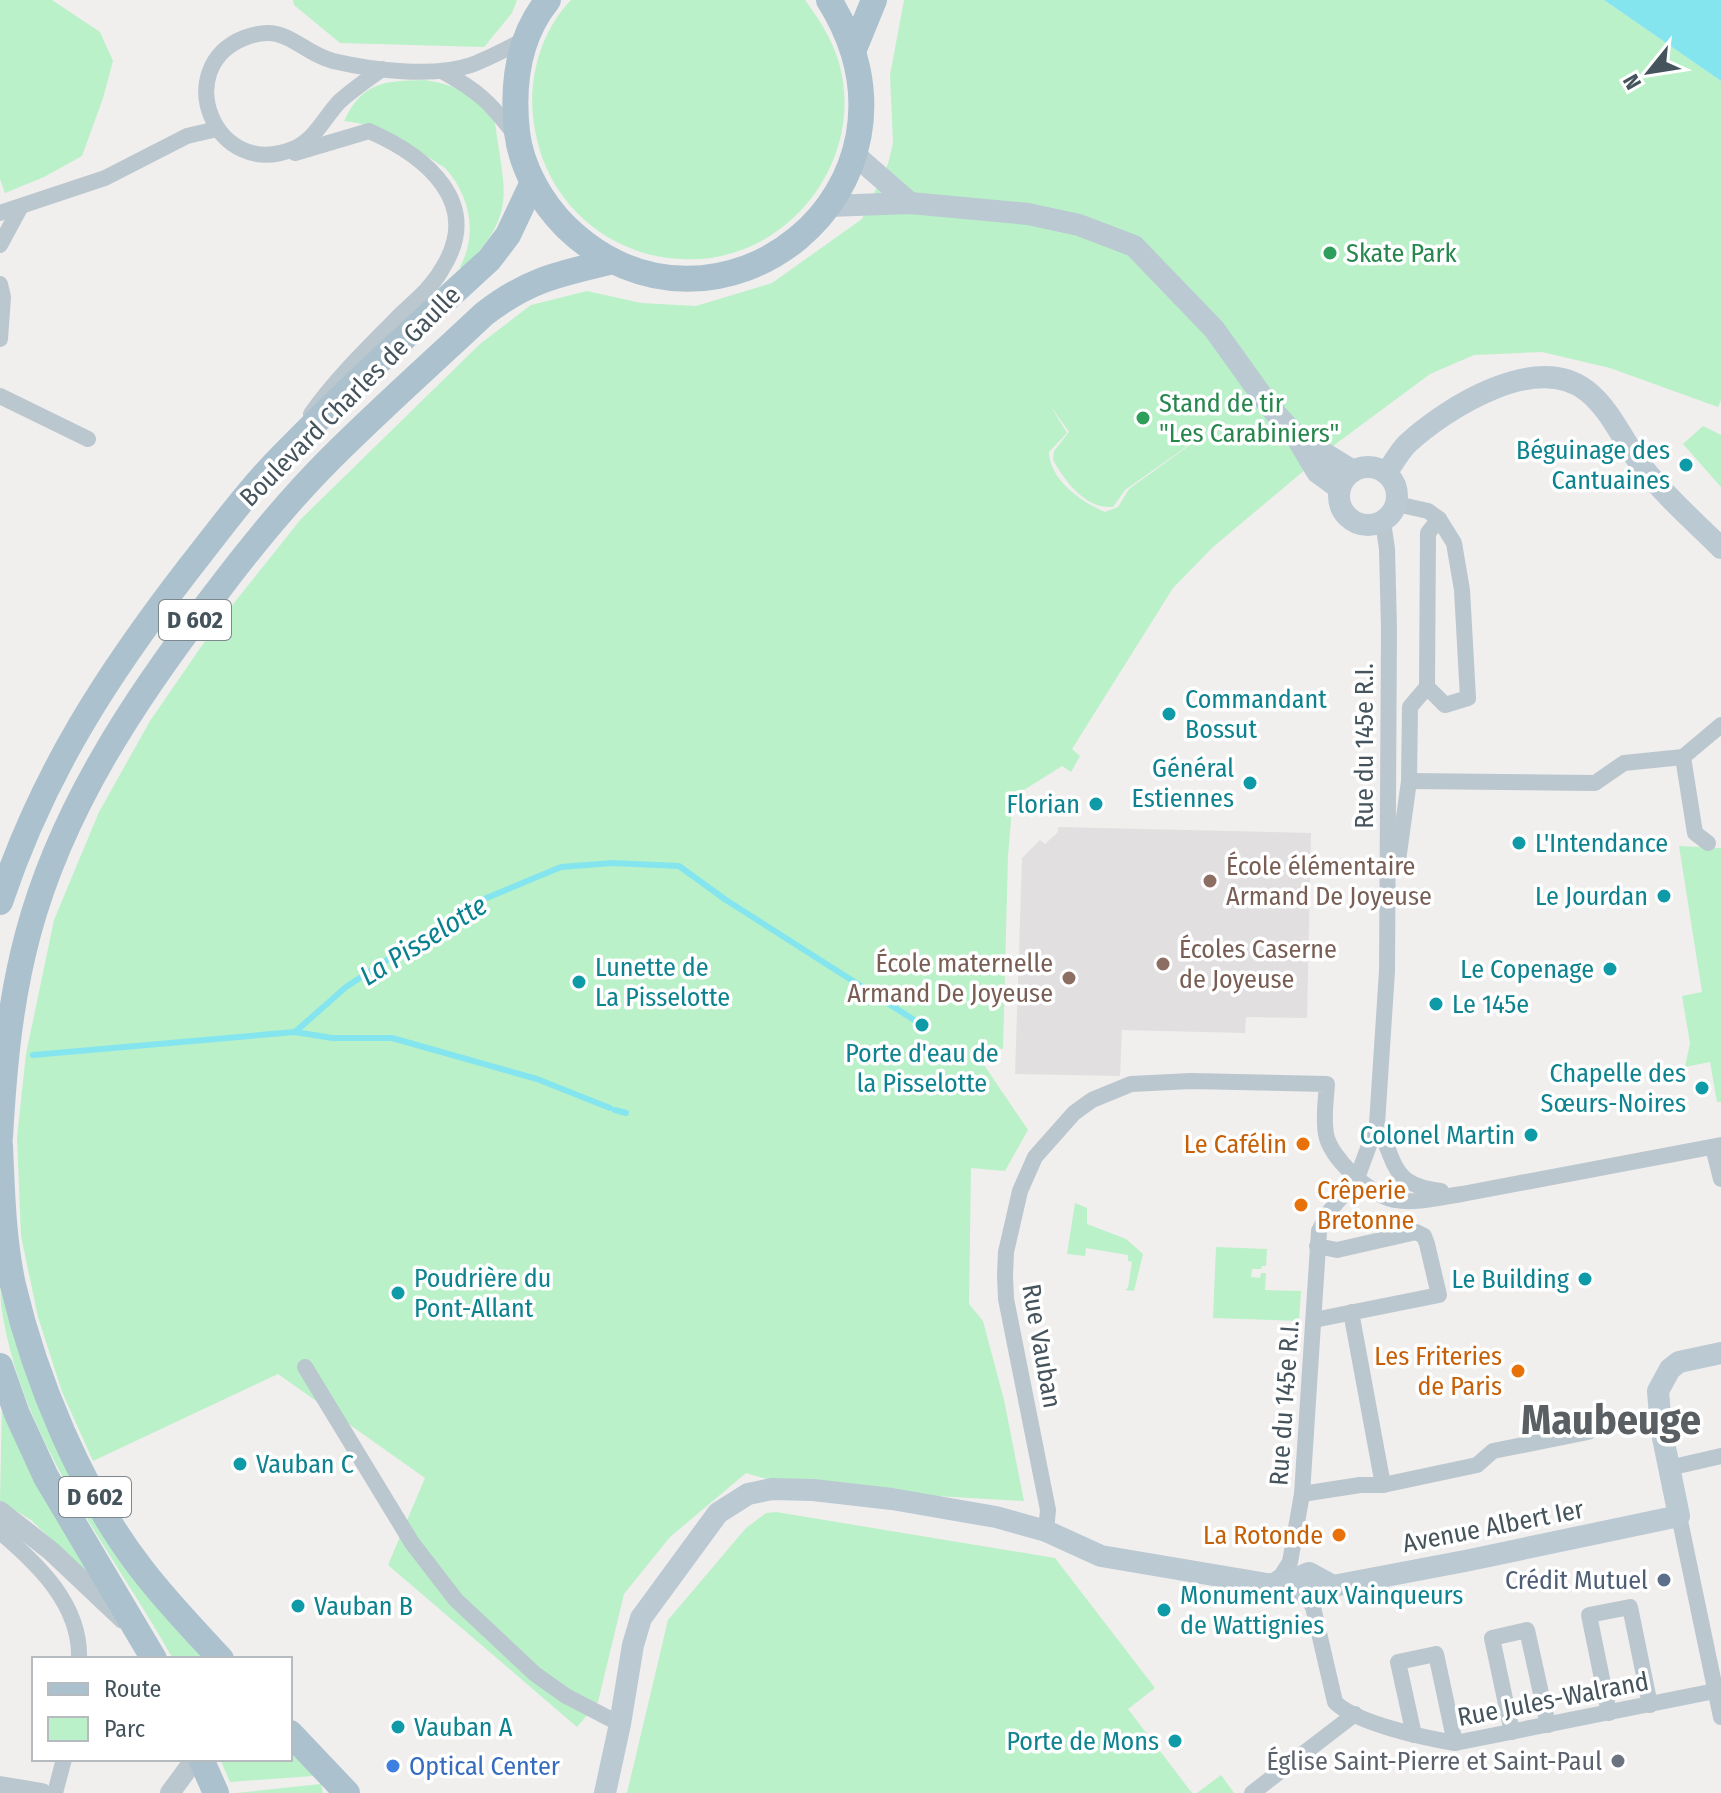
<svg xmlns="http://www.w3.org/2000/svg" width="1721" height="1793" font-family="'Fira Sans Condensed',sans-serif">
<rect width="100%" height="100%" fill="#f1eeee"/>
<!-- education -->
<path fill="#e2dfe0" d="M1058,827l253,6 -4,185 -61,-1 -1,16 -123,-3 -2,46 -105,-2 7,-216 18,-18 5,4 13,-12z"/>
<!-- green -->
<g fill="#baf1c9" fill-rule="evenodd">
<path d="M0,0h52l48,32 13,29 -10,37 -21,58 -38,21 -39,16 -5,-14z"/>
<path d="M293,0h224l-5,13 -28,34 -144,-4 -46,-38z"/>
<path d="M571,0h234c17,23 32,47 37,76 18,95 -62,189 -160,183 -31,-1 -59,-11 -85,-29 -33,-24 -55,-59 -62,-100 -9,-45 4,-97 36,-130z"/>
<path d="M904,0h700l117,81v319l-3,7 -108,-39 -68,-16 -68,3 -44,19 -93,69 -124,104 -40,41 -101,161 8,7 -9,16 -9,-6 -49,31 -5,59 -5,193 -19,-2v18l44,65 -23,41 -34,-3 -2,136 14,17 21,79 20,101 -226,-13 -52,-15 -76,64 -46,57 -26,108 -21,25 -189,-162 37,-87 -147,-104 -185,87 -31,-69 -24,-75 -17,-81 -4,-99 9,-83 28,-134 45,-108 51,-91 64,-93 87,-109 179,-175 51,-39 56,-14 54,12 55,3 76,-23 90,-64 26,-55 5,-21 -3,-68zM1050,405l19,27 -15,19 -1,9c13,23 33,49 60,47l12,-17 102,-72 -98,71 -11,18 -13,5c-24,-10 -55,-32 -56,-60l18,-19z"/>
<path d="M425,80c28,5 58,14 70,43 10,73 22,89 -32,147l-3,-3c18,-33 10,-72 -15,-99 -33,-21 -61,-43 -101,-47 19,-40 41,-40 81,-41z"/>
<path d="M1703,426l18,9v52l-38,-43z"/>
<path d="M1679,846l42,2v254h-4l-7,-40 -25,5 5,-24 -8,-47 20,-4z"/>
<path d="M1075,1203l12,5v16l39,15 17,15 -9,37 -9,-1 3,-2 4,-26 -4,-1v-6l-42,-7 -1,8 -18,-2z"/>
<path d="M0,1232l47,175 162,252h-36c-65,-116 -152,-217 -172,-354 -1,-24 -1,-50 -1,-73z"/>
<path d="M1216,1247l51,2 -1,17h-4l-1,3h-9l-1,8 9,1 1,-5h5l-1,17 36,1 -2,30 -86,-3z"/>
<path d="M2,1403l88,173 -59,-56 -31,-19z"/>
<path d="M776,1512l279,46 100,130 -27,21 64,84h-565l41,-173 78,-92 20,-15z"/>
<path d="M290,1750l23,26 -83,6 -10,-23h70z"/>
<path d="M1221,1775l13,18h-37z"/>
<path d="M321,1784l2,9h-87z"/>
</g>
<!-- water -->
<path fill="#85e5ef" d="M1604,0h117v81z"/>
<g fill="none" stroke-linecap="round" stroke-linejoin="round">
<!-- stream -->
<g stroke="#85e5ef" stroke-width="6">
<path d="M295,1032l51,-45 126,-83 89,-37 51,-4 67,3 47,34 196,125"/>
<path d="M33,1055l262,-23 37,6h60l145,41 73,29"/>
<path d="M615,1110l11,3"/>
</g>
<!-- minor -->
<g stroke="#bbc7ce" stroke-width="16">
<path d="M382,69c-15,11 -30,21 -43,33 -15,16 -25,39 -46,47 -78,32 -123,-81 -49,-111 43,-17 54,14 89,23 39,9 100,17 138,4 19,-7 37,-17 55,-26"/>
<path d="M442,71c36,20 48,31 73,64"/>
<path d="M295,153l74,-22c57,25 115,72 73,138 -10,18 -26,31 -41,45 -31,32 -64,63 -90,100"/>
<path d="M0,213l105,-35 82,-42 30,-7"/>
<path d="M0,245l20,-37"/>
<path d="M0,284l3,13 -3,42"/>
<path d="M0,396l88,43"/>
<path d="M1397,504l31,7 11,8"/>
<path d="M1683,757l12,76 13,10"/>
<path d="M1683,757l38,-32"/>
<path d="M1409,781l186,2 29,-20 59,-6"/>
<path d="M1397,868l12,-87 1,-74 17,-20 1,-154 11,-14 15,24 8,47 6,108 -23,7 -18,-18"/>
<path d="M1377,1124c20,39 13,61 64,67"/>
<path d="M1713,1147l8,32"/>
<path d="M1351,1312l32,173"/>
<path d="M1314,1320l125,-25 -12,-51 -3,-8 -8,-4 -79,18 -20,-4"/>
<path d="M305,1367l107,176 44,57 79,74 31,22 54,28"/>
<path d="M1669,1468l52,-12"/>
<path d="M1302,1494l58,-9h23l94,-20 16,-14 95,-19"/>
<path d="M1679,1516l42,201"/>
<path d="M1046,1531l2,-21 -42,-211 -1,-24 1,-23 14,-61 15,-34 39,-44 18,-13 39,-16 60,-3 136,3c-1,16 -4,34 -1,50 4,24 45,62 69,66 21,4 46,-3 67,-6l259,-49"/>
<path d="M0,1532c38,32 81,73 79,127"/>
<path d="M1269,1584l12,-8 9,-14 12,-68 17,-263 10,-19 28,-34 20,-54 10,-153 2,-342 -2,-80 -4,-27"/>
<path d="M1306,1596l7,11 22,95c20,21 90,36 120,41l260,-52"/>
<path d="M1609,1713l-20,-98 41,-8 20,98"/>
<path d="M1512,1732l-20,-94 35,-8 21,95"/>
<path d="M1414,1735l-16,-73 38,-8 19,89"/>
<path d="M55,1793l9,-34"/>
<path d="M1252,1793l103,-79"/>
</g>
<!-- tertiary -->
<g stroke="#bbc7ce" stroke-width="20">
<path d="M0,1511l51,40 72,68"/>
<path d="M0,1786l42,7"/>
<path d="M170,1793l25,-34"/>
</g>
<!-- secondary -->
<g stroke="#bbc9d3" stroke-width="22">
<path d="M855,155l55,48"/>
<path d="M829,206l81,-3 118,11 51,11 55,21 80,83 56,78 25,28 22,37 22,16"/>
<path d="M1299,438l54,33"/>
<circle cx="1368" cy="496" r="29"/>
<path d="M1386,473c7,-9 13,-21 21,-29 39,-36 129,-93 180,-53 24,19 36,50 54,74 23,30 53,56 80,83"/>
<path d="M1272,1584l18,-3 19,-8 24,13"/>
<path d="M605,1793l15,-69 13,-79 8,-27 77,-105 30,-19 24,-5 41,1 79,9 104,18 50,14 55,25 183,31 27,10 22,-11 132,-25 214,-45 -18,-88 -3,-37 12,-22 9,-7 42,-9"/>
</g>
<!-- primary -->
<g stroke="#acc1ce" stroke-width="26">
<path d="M548,0c-30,37 -36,86 -31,132 4,35 24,70 49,95 149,144 381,-38 263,-227"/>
<path d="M854,49l20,-49"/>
<path d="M0,902c43,-129 108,-229 190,-335 30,-38 59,-78 93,-112 66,-68 137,-132 206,-195l19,-25 25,-53"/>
<path d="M0,1137c4,-70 10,-136 28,-203 33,-124 107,-236 185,-337 36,-48 75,-96 117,-138 50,-50 103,-97 154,-145 45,-35 75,-40 129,-53"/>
<path d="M0,1145c2,46 3,94 13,140 22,94 68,205 127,282 25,33 53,62 81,92"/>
<path d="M0,1366l17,48 29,63 108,182"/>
<path d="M290,1733l57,60"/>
<path d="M201,1759l15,34"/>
</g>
</g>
<!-- markers -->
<g fill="#2e9e5b" stroke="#fff" stroke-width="3">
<circle cx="1330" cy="253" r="8"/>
<circle cx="1143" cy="418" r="8"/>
</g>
<g fill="#0f9aa8" stroke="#fff" stroke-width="3">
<circle cx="1686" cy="465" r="8"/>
<circle cx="1169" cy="714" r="8"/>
<circle cx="1250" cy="783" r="8"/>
<circle cx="1096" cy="804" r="8"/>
<circle cx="1519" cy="843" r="8"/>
<circle cx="1664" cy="896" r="8"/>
<circle cx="1610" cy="969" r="8"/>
<circle cx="579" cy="982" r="8"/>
<circle cx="1436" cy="1004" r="8"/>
<circle cx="922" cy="1025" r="8"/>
<circle cx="1702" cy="1088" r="8"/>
<circle cx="1531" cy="1135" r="8"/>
<circle cx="1585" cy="1279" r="8"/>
<circle cx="398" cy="1293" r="8"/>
<circle cx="240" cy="1464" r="8"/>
<circle cx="298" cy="1606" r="8"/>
<circle cx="1164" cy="1610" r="8"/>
<circle cx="398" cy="1727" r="8"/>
<circle cx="1175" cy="1741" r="8"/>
</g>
<g fill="#8d6e63" stroke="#fff" stroke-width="3">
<circle cx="1210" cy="881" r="8"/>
<circle cx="1163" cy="964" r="8"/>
<circle cx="1069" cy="978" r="8"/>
</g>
<g fill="#e8710a" stroke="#fff" stroke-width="3">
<circle cx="1303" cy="1144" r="8"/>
<circle cx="1301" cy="1205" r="8"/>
<circle cx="1518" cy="1371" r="8"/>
<circle cx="1339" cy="1535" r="8"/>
</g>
<circle fill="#5c6f8a" stroke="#fff" stroke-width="3" cx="1664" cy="1580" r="8"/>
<circle fill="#6b7280" stroke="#fff" stroke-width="3" cx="1618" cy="1761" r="8"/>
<circle fill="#3f7fe0" stroke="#fff" stroke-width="3" cx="393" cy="1766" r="8"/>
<g text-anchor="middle" stroke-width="7" stroke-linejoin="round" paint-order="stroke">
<!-- shield labels -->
<g fill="#fff" stroke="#7d878d" stroke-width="2">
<rect x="159" y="600" width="72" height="40" rx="6"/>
<rect x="59" y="1477" width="72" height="40" rx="6"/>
</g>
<g font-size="24" font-weight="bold" fill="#45545c">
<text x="195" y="628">D 602</text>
<text x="95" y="1505">D 602</text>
</g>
<!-- leisure labels -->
<g font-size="26" fill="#27864d" stroke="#fff" text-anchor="start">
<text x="1346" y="262">Skate Park</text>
<text x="1159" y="412">Stand de tir<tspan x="1159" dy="30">"Les Carabiniers"</tspan></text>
</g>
<!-- street labels -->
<g font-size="26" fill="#45545c" stroke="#fff">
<text transform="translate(350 396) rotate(-45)" y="9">Boulevard Charles de Gaulle</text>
<text transform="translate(1364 746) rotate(-90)" y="9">Rue du 145e R.I.</text>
<text transform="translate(1042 1346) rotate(80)" y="9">Rue Vauban</text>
<text transform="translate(1284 1403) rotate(-86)" y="9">Rue du 145e R.I.</text>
<text transform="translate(1493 1526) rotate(-11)" y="9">Avenue Albert Ier</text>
<text transform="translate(1553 1699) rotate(-11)" y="9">Rue Jules-Walrand</text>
</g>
<!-- culture labels -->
<g font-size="26" fill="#0d838f" stroke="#fff" text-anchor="end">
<text x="1670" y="459">Béguinage des<tspan x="1670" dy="30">Cantuaines</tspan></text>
<text x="1185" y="708" text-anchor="start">Commandant<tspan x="1185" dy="30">Bossut</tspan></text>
<text x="1234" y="777">Général<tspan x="1234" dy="30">Estiennes</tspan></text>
<text x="1080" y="813">Florian</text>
<text x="1535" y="852" text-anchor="start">L'Intendance</text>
<text x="1648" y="905">Le Jourdan</text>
<text x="595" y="976" text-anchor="start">Lunette de<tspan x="595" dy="30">La Pisselotte</tspan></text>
<text x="1594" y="978">Le Copenage</text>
<text x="1452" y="1013" text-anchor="start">Le 145e</text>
<text x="922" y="1062" text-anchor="middle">Porte d'eau de<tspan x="922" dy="30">la Pisselotte</tspan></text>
<text x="1686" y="1082">Chapelle des<tspan x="1686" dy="30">Sœurs-Noires</tspan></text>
<text x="1515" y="1144">Colonel Martin</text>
<text x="414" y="1287" text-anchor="start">Poudrière du<tspan x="414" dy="30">Pont-Allant</tspan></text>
<text x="1569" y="1288">Le Building</text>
<text x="256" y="1473" text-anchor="start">Vauban C</text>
<text x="1180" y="1604" text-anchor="start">Monument aux Vainqueurs<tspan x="1180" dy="30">de Wattignies</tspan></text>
<text x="314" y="1615" text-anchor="start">Vauban B</text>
<text x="414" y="1736" text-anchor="start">Vauban A</text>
<text x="1159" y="1750">Porte de Mons</text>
</g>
<!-- education labels -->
<g font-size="26" fill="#785e54" stroke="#fff" text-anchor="start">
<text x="1226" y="875">École élémentaire<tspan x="1226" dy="30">Armand De Joyeuse</tspan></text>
<text x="1179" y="958">Écoles Caserne<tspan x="1179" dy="30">de Joyeuse</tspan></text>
<text x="1053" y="972" text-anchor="end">École maternelle<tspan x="1053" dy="30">Armand De Joyeuse</tspan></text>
</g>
<!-- food labels -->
<g font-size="26" fill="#c56008" stroke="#fff" text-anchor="end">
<text x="1287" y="1153">Le Cafélin</text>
<text x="1317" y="1199" text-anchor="start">Crêperie<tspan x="1317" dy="30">Bretonne</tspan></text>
<text x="1502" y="1365">Les Friteries<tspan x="1502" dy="30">de Paris</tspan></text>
<text x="1323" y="1544">La Rotonde</text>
</g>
<!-- service labels -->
<g font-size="26" fill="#4e5e75" stroke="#fff" text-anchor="end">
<text x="1648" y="1589">Crédit Mutuel</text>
</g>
<!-- worship labels -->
<g font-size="26" fill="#5b616d" stroke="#fff" text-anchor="end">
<text x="1602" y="1770">Église Saint-Pierre et Saint-Paul</text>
</g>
<!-- shop labels -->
<g font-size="26" fill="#366cbe" stroke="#fff" text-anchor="start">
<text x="409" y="1775">Optical Center</text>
</g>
<!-- water labels -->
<g font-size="28" font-style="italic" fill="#08818f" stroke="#fff">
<text transform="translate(423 940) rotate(-32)" y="10">La Pisselotte</text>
</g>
<!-- town labels -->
<g font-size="42" font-weight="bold" fill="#5a5f63" stroke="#fff">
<text x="1611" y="1434">Maubeuge</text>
</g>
</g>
<!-- legend -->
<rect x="32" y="1657" width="260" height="104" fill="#ffffff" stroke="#b5bbbe" stroke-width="2"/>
<rect x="48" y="1683" width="40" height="12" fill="#acc1ce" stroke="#b5bbbe" stroke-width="2"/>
<text x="104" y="1697" font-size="24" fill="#45545c">Route</text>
<rect x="48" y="1717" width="40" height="24" fill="#baf1c9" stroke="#b5bbbe" stroke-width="2"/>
<text x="104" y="1737" font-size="24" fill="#45545c">Parc</text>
<!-- north arrow -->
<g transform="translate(1649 72) rotate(240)" stroke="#ffffff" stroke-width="6" paint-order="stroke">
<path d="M0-6L14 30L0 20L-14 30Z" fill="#45545c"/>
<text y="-12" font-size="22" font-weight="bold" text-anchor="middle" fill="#45545c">N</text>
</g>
</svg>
